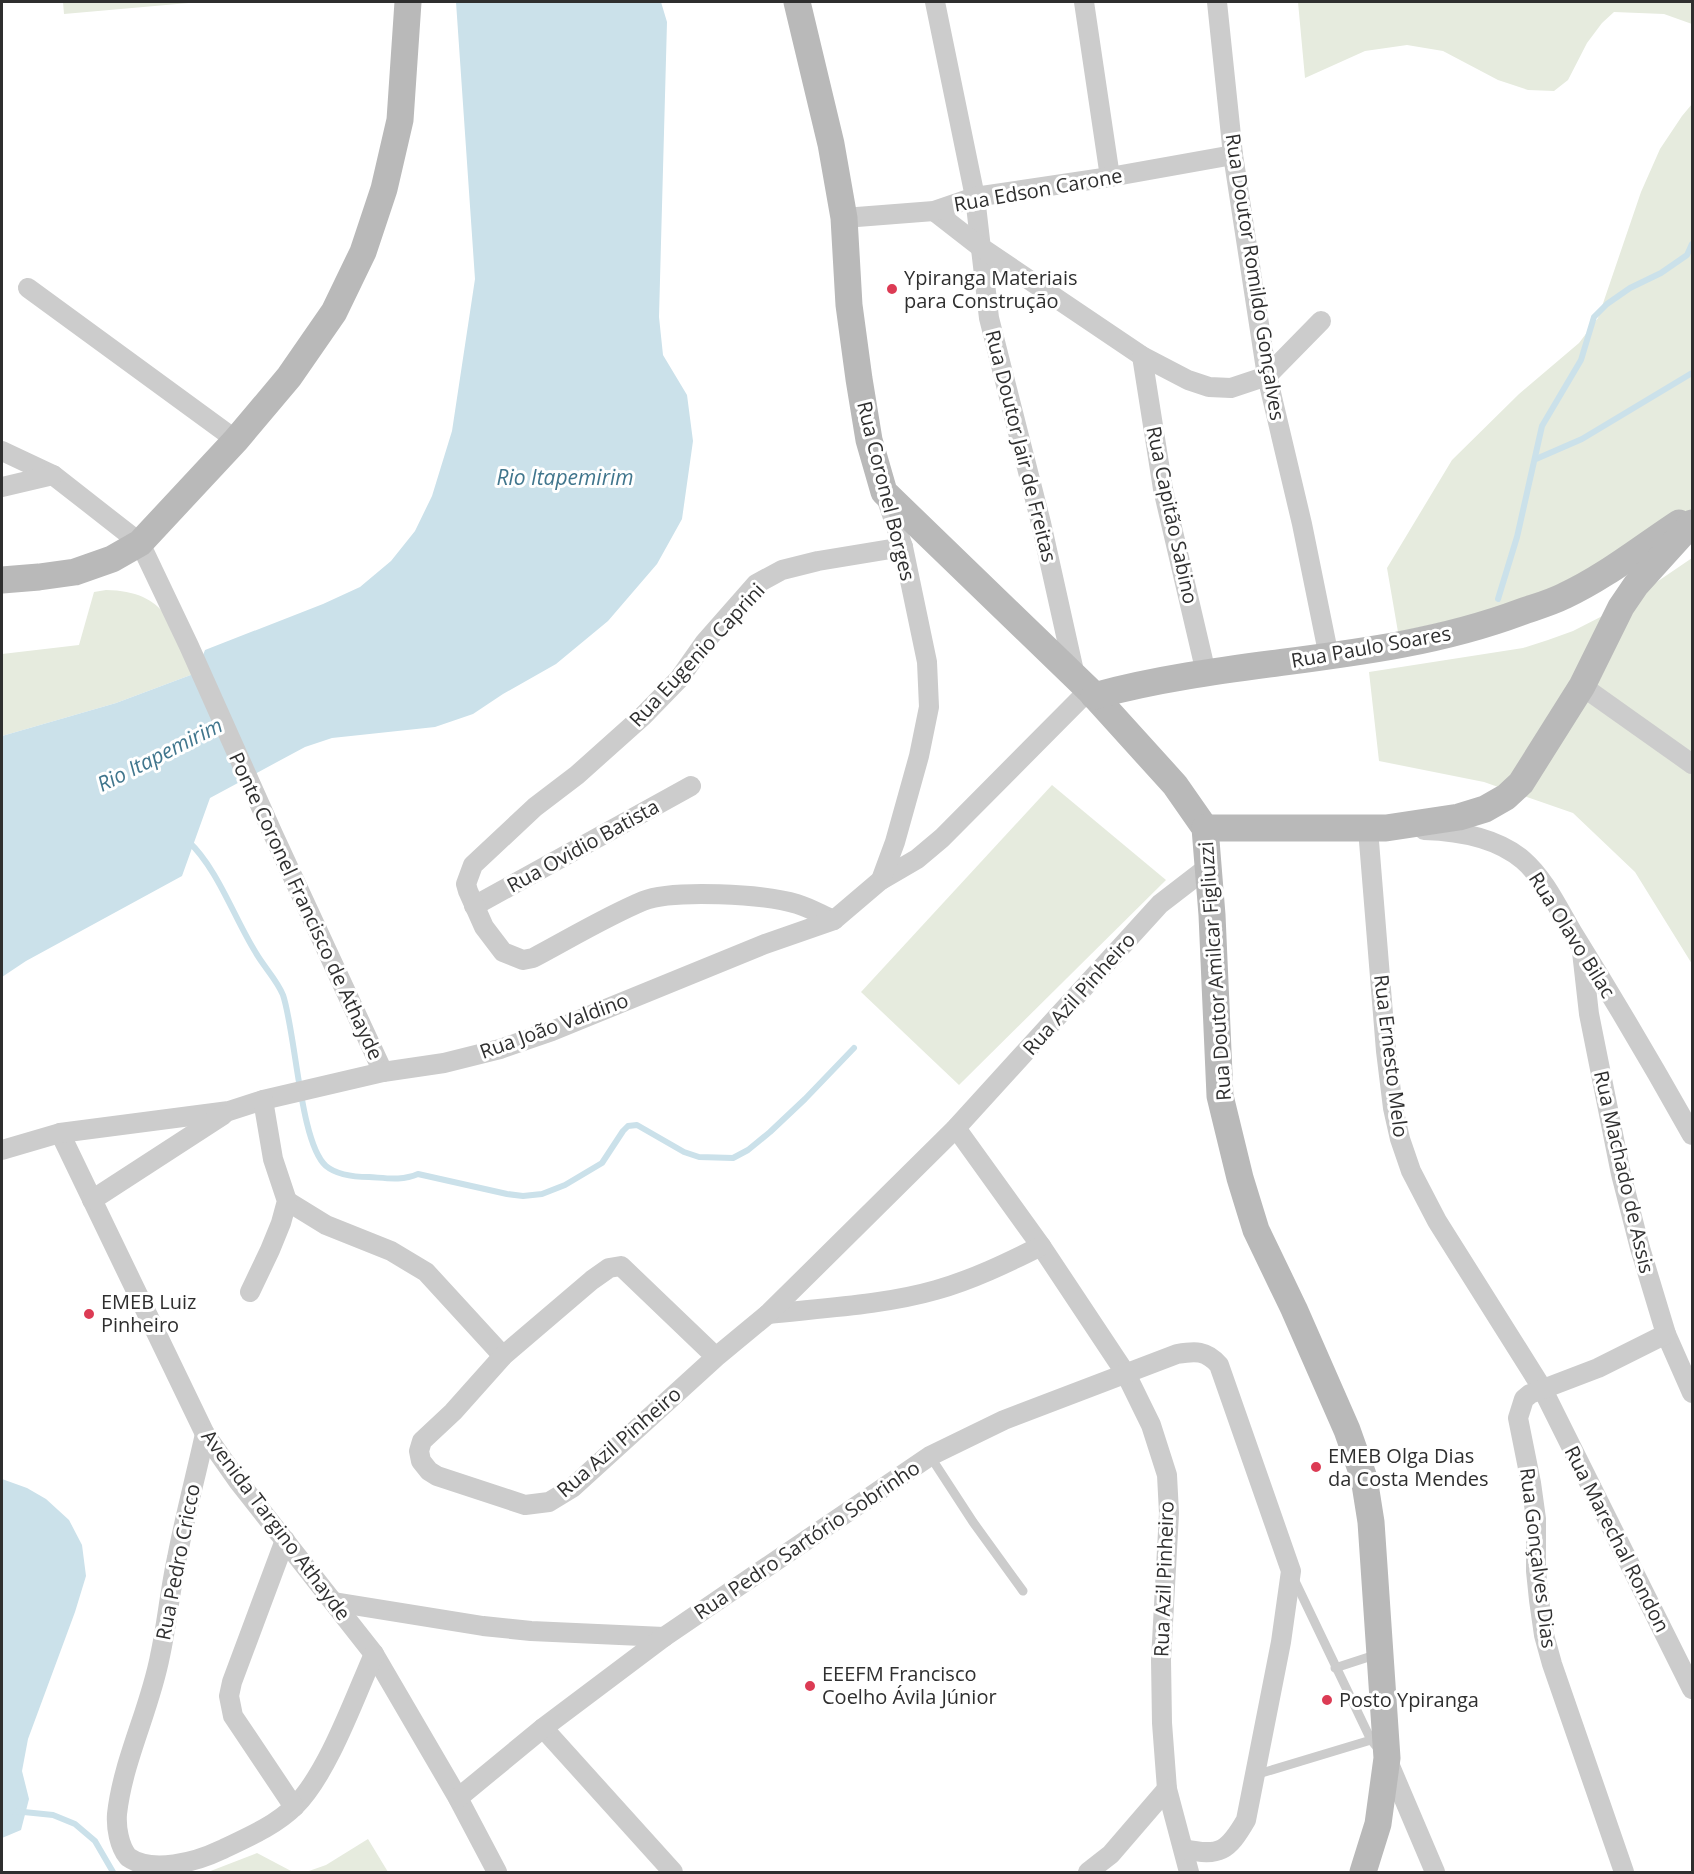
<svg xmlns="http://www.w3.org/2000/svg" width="1694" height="1874" font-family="'Open Sans',sans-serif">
<rect width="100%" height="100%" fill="#fff"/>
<!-- green -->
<g fill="#e6ebde">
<path d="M63,2h137l-136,12z"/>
<path d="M1298,2h394v22l-28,-10 -50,-2 -12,11 -15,20 -19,37 -14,11 -26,-1 -30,-10 -55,-29 -36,-6 -42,6 -60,27z"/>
<path d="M1692,104v412l-122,78 -172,38 -11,-64 65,-108 67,-66 60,-51 19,-25 43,-126 19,-43 22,-33z"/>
<path d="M1692,558v406l-57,-92 -62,-59 -89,-31 -105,-21 -10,-89 154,-24 25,-8 25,-9 47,-24z"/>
<path d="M106,590c61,1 66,36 90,83l-80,30 -114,33v-82l77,-9 15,-53z"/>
<path d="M1052,785l114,95 -207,205 -98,-93z"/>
<path d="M368,1839l20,33h-82l20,-7z"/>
<path d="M257,1853l36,19h-85z"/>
</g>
<!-- water -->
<g fill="#cbe1ea">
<path d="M456,2h205l6,20 -8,295 4,38 24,40 6,46 -11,78 -25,45 -49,57 -52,43 -53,30 -30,20 -38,13 -103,11 -27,9 -95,51 -28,78 -156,85 -24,16v-241l114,-33 80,-30 9,-23 118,-46 37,-17 31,-26 24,-30 17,-35 20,-65 23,-152z"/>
<path d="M2,1479l25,9 19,11 23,21 13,25 4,31 -11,36 -47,127 -6,32 7,28 -8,31 -19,8z"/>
</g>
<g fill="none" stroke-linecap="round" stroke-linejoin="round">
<!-- stream -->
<g stroke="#cbe1ea" stroke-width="6">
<path d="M1536,459l46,-20 110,-66"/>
<path d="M1498,599l19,-62 25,-111 39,-66 13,-43 13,-13 23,-16 31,-15 26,-18 5,-11"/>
<path d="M188,841c30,28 46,77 68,112 8,14 21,27 27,42 13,39 17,148 43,171 11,9 29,11 43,11 17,1 33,4 49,-3l89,20 16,2 19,-2 23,-9 37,-22 21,-32 5,-5 9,-1 47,27 15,5 34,1 15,-8 22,-18 35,-33 49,-51"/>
<path d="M2,1813l12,-2 39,4 22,9 20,17 18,31"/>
</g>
<!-- lane -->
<g stroke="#ccc" stroke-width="9">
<path d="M930,1456l43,66 50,69"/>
<path d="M1294,1579l77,161 9,11"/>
<path d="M1335,1668l43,-14"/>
<path d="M1255,1775l116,-35"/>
</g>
<!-- street -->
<g stroke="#ccc" stroke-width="20">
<path d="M935,2l40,195 14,121 52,205 34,153"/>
<path d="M1084,2l26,175"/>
<path d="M1217,2l16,153 34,221 35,148 27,133"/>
<path d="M934,211l45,35 163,110 46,24 21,7 22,1 36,-12 54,-55"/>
<path d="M844,218l90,-7 41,-14 135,-20 123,-22"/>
<path d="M28,288l208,152"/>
<path d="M1142,356l21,133 43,184"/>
<path d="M2,451l51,24 87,68 49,103 84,188 110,238"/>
<path d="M2,487l51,-12"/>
<path d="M1582,686l110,78"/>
<path d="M1368,829l18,222 7,57 7,31 11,32 26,50 105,167 150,301"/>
<path d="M1424,830c34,1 72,7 99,30 22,19 36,50 51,75 41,66 80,132 118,200"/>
<path d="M881,880l36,-21 25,-21 147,-148"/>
<path d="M474,906l217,-120"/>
<path d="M834,920c-12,-5 -24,-12 -37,-16 -32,-10 -124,-15 -154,-3 -38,16 -74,38 -110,57l-10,2 -20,-8 -19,-25 -16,-36 -2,-7 7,-19 62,-58 42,-32 66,-59 36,-37 26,-37 51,-58 26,-14 36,-9 85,-14"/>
<path d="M1582,952l7,62 32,160 19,74 26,86 26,59"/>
<path d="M956,1128l85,118 85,128 25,51 16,50 2,38 -8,147 1,63 5,66 22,83"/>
<path d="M60,1133l145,301 33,47 136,173 84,144 39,74"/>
<path d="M2,1150l58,-17 169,-22 34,-11 120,-28 61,-9 56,-14 52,-18 213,-87 69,-24 47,-40 14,-38 24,-86 10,-49 -2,-45 -24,-115 -17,-50"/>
<path d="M92,1200l131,-85"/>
<path d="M287,1201l39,24 65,26 35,21 77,84"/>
<path d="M250,1292l20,-42 11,-27 6,-22 -14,-42 -10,-59"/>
<path d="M768,1314c54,-6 116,-9 168,-24 36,-10 71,-27 105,-44"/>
<path d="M716,1357l-95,-91 -12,2 -17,12 -89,76 -50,56 -31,29 -3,10 2,10 8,10 8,5 88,29 24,-3 23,-14 144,-131 52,-43 188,-186 204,-224 48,-37"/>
<path d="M205,1434c-9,41 -20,82 -28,124 -7,32 -10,66 -17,98 -10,53 -37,104 -43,158 -1,13 2,32 11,43 24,17 68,5 93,-7 25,-12 54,-24 74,-44 33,-33 59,-107 79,-152"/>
<path d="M285,1540l-53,142 -3,14 4,20 61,91"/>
<path d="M334,1602l149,24 48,5 133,6"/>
<path d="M543,1728l130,144"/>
<path d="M1387,1759l48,113"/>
<path d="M458,1798l85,-70 121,-91 266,-181 74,-36 173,-66c18,-3 29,-4 42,11l72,206 -10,71 -35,178c-18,31 -26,37 -62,29"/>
<path d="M1088,1872l23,-18 56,-65"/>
<path d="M1624,1872l-72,-208 -8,-29 -5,-35 -3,-29v-52l-5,-36 -13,-65 6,-19 6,-5 68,-26 68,-34"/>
</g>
<!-- secondary -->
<g stroke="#b9b9b9" stroke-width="27">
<path d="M797,2l34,142 13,74 5,87 10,74 10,61 15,52 205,198 86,95 30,43 7,87 8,181 20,82 16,52 38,79 53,121 17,48 7,44 16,236 -9,66 -15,48"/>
<path d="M2,580l37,-3 36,-5 37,-13 28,-16 96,-103 53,-63 45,-65 29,-60 21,-63 16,-69 8,-118"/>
<path d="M1094,696c142,-39 288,-32 427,-84 14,-5 29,-9 43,-16 41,-19 77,-48 115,-73"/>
<path d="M1205,828h181l73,-11 26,-8 21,-12 15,-14 61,-97 39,-79 15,-22 56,-62"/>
</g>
</g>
<!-- markers -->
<g fill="#dc3b54" stroke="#fff" stroke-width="2">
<circle cx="892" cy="289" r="6"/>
<circle cx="89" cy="1314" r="6"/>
<circle cx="1316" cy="1467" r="6"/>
<circle cx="810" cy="1686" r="6"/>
<circle cx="1327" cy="1700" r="6"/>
</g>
<g text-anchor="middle" stroke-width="6" stroke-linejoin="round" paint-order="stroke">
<!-- street labels -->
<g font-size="20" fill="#2f2f2f" stroke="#fff">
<text transform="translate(1038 190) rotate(-10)" y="7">Rua Edson Carone</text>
<text transform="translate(1255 277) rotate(81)" y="7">Rua Doutor Romildo Gonçalves</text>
<text transform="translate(1021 446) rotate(76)" y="7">Rua Doutor Jair de Freitas</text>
<text transform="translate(886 491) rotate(76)" y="7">Rua Coronel Borges</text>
<text transform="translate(1172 515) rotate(78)" y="7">Rua Capitão Sabino</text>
<text transform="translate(1371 647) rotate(-10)" y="7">Rua Paulo Soares</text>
<text transform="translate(697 655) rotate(-47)" y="7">Rua Eugenio Caprini</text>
<text transform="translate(583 846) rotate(-29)" y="7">Rua Ovidio Batista</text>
<text transform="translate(306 906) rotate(65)" y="7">Ponte Coronel Francisco de Athayde</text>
<text transform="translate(1572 935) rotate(58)" y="7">Rua Olavo Bilac</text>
<text transform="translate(1215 971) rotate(-94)" y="7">Rua Doutor Amilcar Figliuzzi</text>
<text transform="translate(1079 994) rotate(-48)" y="7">Rua Azil Pinheiro</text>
<text transform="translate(554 1026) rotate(-20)" y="7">Rua João Valdino</text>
<text transform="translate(1391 1056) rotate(83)" y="7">Rua Ernesto Melo</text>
<text transform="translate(1624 1172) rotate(77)" y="7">Rua Machado de Assis</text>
<text transform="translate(619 1442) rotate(-41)" y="7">Rua Azil Pinheiro</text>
<text transform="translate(276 1525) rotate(53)" y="7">Avenida Targino Athayde</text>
<text transform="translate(1617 1539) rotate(63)" y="7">Rua Marechal Rondon</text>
<text transform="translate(807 1540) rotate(-34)" y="7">Rua Pedro Sartório Sobrinho</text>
<text transform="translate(1538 1558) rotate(83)" y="7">Rua Gonçalves Dias</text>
<text transform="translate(178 1562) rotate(-79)" y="7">Rua Pedro Cricco</text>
<text transform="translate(1164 1579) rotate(-88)" y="7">Rua Azil Pinheiro</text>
</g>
<!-- poi labels -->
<g font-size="20" fill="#2f2f2f" stroke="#fff" text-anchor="start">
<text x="904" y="285">Ypiranga Materiais<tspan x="904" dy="23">para Construção</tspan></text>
<text x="101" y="1309">EMEB Luiz<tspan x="101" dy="23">Pinheiro</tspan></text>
<text x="1328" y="1463">EMEB Olga Dias<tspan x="1328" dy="23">da Costa Mendes</tspan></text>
<text x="822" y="1681">EEEFM Francisco<tspan x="822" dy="23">Coelho Ávila Júnior</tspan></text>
<text x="1339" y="1707">Posto Ypiranga</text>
</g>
<!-- water labels -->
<g font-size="21" font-style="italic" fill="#41768d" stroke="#fff">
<text x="565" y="485">Rio Itapemirim</text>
<text transform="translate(160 755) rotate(-27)" y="7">Rio Itapemirim</text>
</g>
</g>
<!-- border -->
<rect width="1694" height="1874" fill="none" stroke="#2f2f2f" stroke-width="6"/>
</svg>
